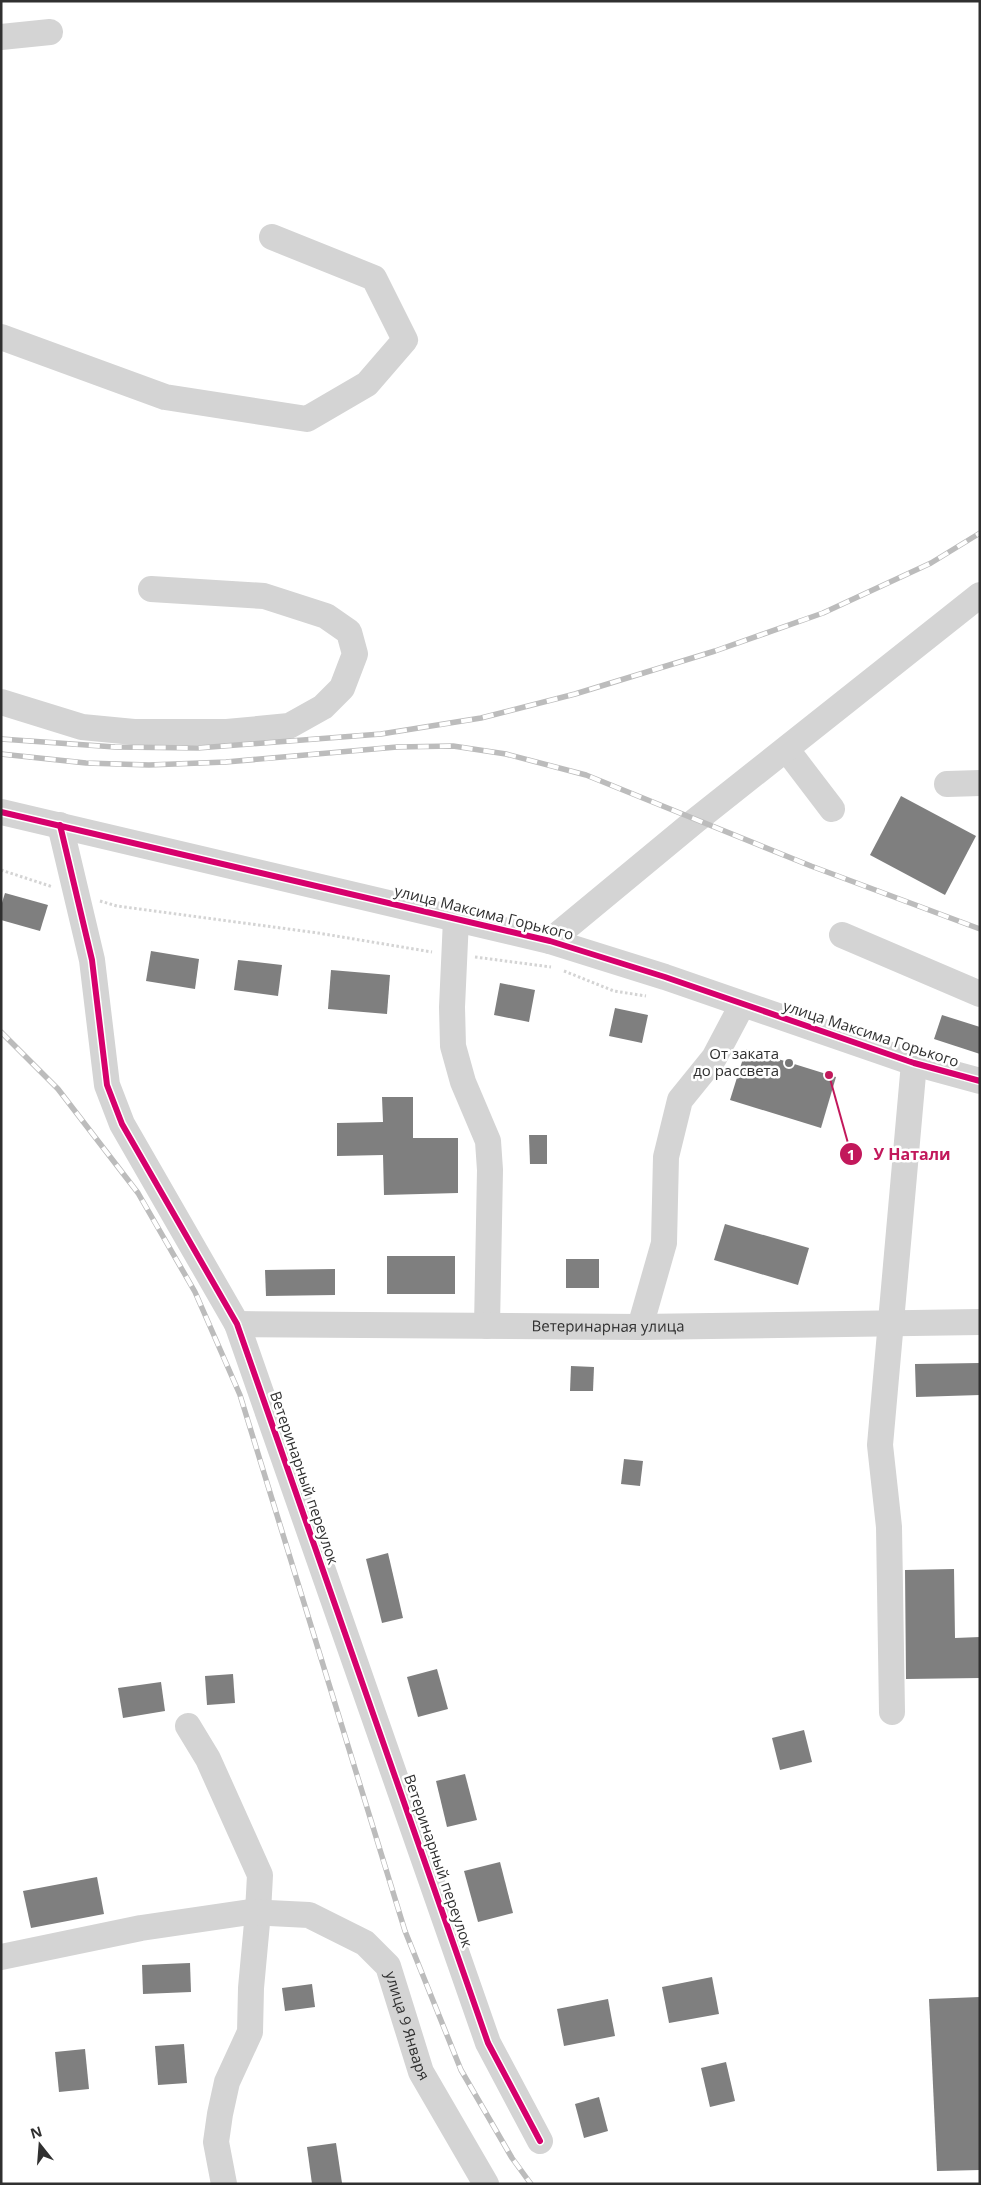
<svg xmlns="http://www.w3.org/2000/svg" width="981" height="2185" font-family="'Open Sans',sans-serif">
<rect width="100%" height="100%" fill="#fff"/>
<!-- building -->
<g fill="#7f7f7f">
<path d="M901,796l75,40 -31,59 -75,-40z"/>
<path d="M5,893l43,12 -8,26 -39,-11v-14z"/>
<path d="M151,951l48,8 -4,30 -49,-8z"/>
<path d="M238,960l44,5 -4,31 -44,-6z"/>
<path d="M331,970l59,5 -3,39 -59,-5z"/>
<path d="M500,983l35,7 -6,32 -35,-7z"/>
<path d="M615,1008l33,7 -6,28 -33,-7z"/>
<path d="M942,1015l38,12v27l-46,-15z"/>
<path d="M746,1049l90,28 -15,51 -91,-28z"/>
<path d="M382,1097h31v41h45v55l-74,2 -1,-40 -46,1v-33l46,-1z"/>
<path d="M529,1135h18v29h-17z"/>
<path d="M725,1224l84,24 -11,37 -84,-25z"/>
<rect x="387" y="1256" width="68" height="38"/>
<rect x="566" y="1259" width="33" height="29"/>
<path d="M335,1269v26l-69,1 -1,-26z"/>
<path d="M980,1363v32l-64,2 -1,-33z"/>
<path d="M571,1366l23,1 -1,24h-23z"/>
<path d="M624,1459l19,2 -3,25 -19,-2z"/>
<path d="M388,1553l15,65 -21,5 -16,-64z"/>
<path d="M954,1569l1,69 25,-1v41l-74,1 -1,-109z"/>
<path d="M437,1669l11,40 -30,8 -11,-40z"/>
<path d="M233,1674l2,29 -28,2 -2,-29z"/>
<path d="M161,1682l4,29 -42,7 -5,-30z"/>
<path d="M804,1730l8,32 -32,8 -8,-32z"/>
<path d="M465,1774l12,46 -30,7 -11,-46z"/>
<path d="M500,1862l13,51 -35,9 -14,-51z"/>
<path d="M97,1877l7,37 -73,14 -8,-37z"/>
<path d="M190,1963l1,29 -48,2 -1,-29z"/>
<path d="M712,1977l7,37 -50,9 -7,-36z"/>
<path d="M312,1984l3,23 -30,4 -3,-23z"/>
<path d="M980,1997v173l-43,1 -8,-172z"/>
<path d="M608,1999l7,37 -51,10 -7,-37z"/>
<path d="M184,2044l3,39 -29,2 -3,-39z"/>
<path d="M85,2049l4,40 -30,3 -4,-40z"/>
<path d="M726,2062l9,39 -25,6 -9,-39z"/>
<path d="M599,2097l9,34 -24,7 -9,-34z"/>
<path d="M336,2143l6,40 -30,1 -5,-37z"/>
</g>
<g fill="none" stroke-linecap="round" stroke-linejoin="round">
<!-- path -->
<g stroke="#d4d4d4" stroke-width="3" stroke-dasharray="2.5 2.5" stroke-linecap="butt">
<path d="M1,870l52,17"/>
<path d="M100,901l17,5 201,27 114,19"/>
<path d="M475,957l76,10"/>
<path d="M564,971l50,20 32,5"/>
</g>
<!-- minor -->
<g stroke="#d4d4d4" stroke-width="26">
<path d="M1,37l49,-5"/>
<path d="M1,337l164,60 142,22 60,-35 38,-44 -31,-62 -102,-41"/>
<path d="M1,702l81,25 52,5h93l62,-6 34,-19 19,-19 13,-34 -6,-22 -23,-16 -62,-20 -113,-7"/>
<path d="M787,750l45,59"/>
<path d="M947,784l33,-1"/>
<path d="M1,812l549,129 115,36 249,86 66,18"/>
<path d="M60,825l32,135 15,125 15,39 115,200 251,719 52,98"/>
<path d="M456,919l-4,88 1,39 10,36 25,59 2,29 -3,156"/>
<path d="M842,935l138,59"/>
<path d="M550,941l145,-120 285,-226"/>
<path id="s1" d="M237,1324l403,3 340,-5"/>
<path d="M640,1327l24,-84 2,-86 14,-57 34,-42 28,-53"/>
<path d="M892,1712l-3,-185 -9,-82 34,-382"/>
<path d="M188,1726l20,33 52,116 -2,37 -7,76 -1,44 -23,50 -7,32 -4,28 8,42"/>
<path id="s2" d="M1,1957l140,-29 109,-16 59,3 56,28 23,23 33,106 65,112"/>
</g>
<!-- rail casing -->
<g stroke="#bcbcbc" stroke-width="5.5">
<g id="rail">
<path d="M1,739l114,8 83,1 183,-14 100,-16 94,-24 140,-43 108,-38 108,-50 49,-30"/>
<path d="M1,754l85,9 63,2 77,-3 171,-15 56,-1 53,8 80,21 225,91 169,63"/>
<path d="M1,1032l57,57 80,104 57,99 45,103 165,536 56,139 51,88 19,26"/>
</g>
</g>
<!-- rail -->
<use href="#rail" stroke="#fff" stroke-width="4" stroke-dasharray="11" stroke-linecap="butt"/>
<!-- cycleway casing -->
<g stroke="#fff" stroke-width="9">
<g id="cycleway">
<path d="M1,812l549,129 115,36 249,86 66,18"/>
<path d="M60,825l32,135 15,125 15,39 115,200 251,719 52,98"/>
</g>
</g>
<!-- cycleway -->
<use href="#cycleway" stroke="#d6006c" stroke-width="6"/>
</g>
<!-- markers -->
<circle fill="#787878" stroke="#fff" stroke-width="2" cx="789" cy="1063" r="5"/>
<g text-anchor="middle" stroke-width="5" stroke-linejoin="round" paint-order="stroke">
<!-- street labels -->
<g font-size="15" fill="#303030" stroke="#fff">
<text transform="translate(484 913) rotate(14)" y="5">улица Максима Горького</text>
<text transform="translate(871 1034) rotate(18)" y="5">улица Максима Горького</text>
<text dy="5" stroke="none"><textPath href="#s1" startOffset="371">Ветеринарная улица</textPath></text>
<text transform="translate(304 1478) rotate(71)" y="5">Ветеринарный переулок</text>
<text transform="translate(438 1861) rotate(71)" y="5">Ветеринарный переулок</text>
<text dy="5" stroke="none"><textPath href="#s2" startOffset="470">улица 9 Января</textPath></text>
</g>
<!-- poi labels -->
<g font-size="15" fill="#303030" stroke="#fff" text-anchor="end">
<text x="779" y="1059">От заката<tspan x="779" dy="17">до рассвета</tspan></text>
</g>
</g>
<!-- callouts -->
<path fill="none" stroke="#c2185b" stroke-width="2" d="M829 1075L851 1154"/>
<g fill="#c2185b" stroke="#fff" stroke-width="2">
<circle cx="829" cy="1075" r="5"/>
<circle cx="851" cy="1154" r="12"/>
</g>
<g font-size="15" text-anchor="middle" font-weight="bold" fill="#fff">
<text x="851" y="1160">1</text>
</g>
<g font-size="16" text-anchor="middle" font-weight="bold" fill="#c2185b" stroke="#fff" stroke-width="5" stroke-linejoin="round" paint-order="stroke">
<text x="912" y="1160">У Натали</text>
</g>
<!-- border -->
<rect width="981" height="2185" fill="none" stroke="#303030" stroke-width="5"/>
<!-- north arrow -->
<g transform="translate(40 2145) rotate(343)" stroke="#ffffff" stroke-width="4" paint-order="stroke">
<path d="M0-4L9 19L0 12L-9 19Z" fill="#303030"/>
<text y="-8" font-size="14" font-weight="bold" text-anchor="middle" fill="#303030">N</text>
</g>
</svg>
